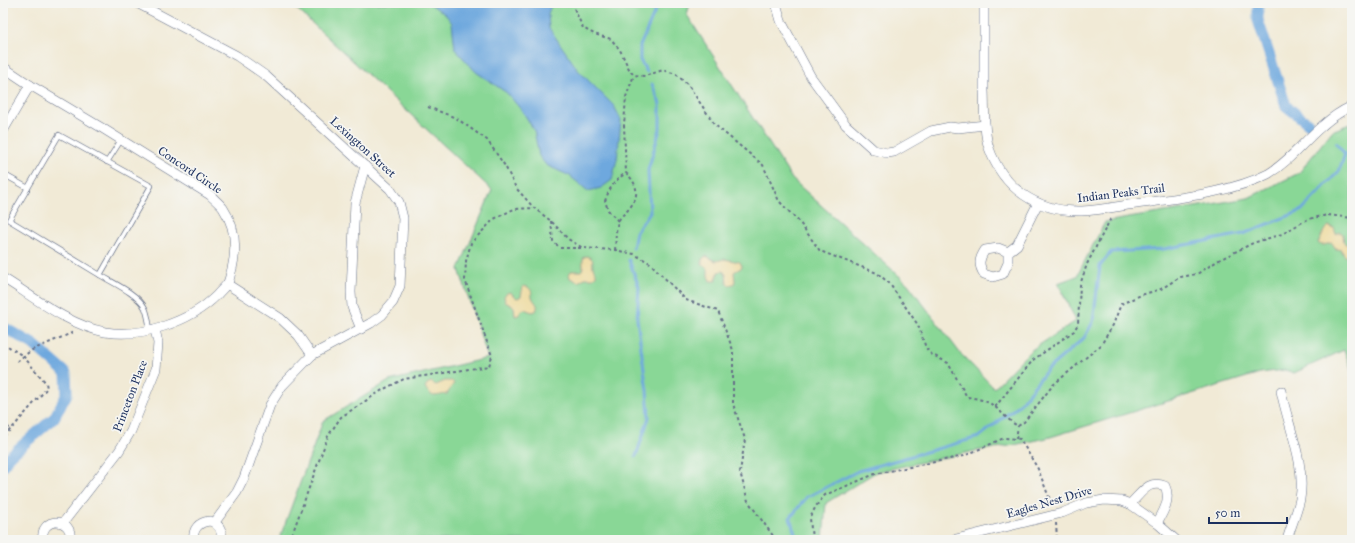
<svg xmlns="http://www.w3.org/2000/svg" width="1355" height="543" font-family="'IM FELL Great Primer',serif">
<rect width="100%" height="100%" fill="#f6f6f2"/>
<filter id="ink" filterUnits="userSpaceOnUse"><feTurbulence type="fractalNoise" baseFrequency=".025" numOctaves="2"/><feDisplacementMap in="SourceGraphic" scale="8" xChannelSelector="R" yChannelSelector="G"/><feConvolveMatrix kernelMatrix="1 2 1 2 8 2 1 2 1" color-interpolation-filters="sRGB"/></filter>
<filter id="wash" filterUnits="userSpaceOnUse"><feTurbulence type="fractalNoise" baseFrequency=".012" numOctaves="4" result="noise"/><feDisplacementMap in="SourceGraphic" scale="16" xChannelSelector="R" yChannelSelector="G"/><feGaussianBlur stdDeviation="0.9" result="paint"/><feColorMatrix in="noise" values="0 0 0 0 0 0 0 0 0 0 0 0 0 0 0 0 0 1.4 0 .05"/><feComposite in="paint" operator="in"/></filter>
<g filter="url(#wash)">
<rect width="100%" height="100%" fill="#f1ead6"/>
<!-- green -->
<path fill="#89d796" stroke="#52837a" d="M284,3h406l-3,12 105,164 116,105 52,69 34,35 36,-37 46,-30 -18,-38 19,-7 28,-54 143,-24 51,-25 33,-42 20,-8v248l-8,-21 -50,23 -9,-3 -25,3 -213,65 -38,8 -34,5 -99,21 -50,31 -3,37h-544l44,-119 66,-40 99,-23 -29,-89 33,-79 -194,-180z"/>
<!-- sand -->
<g fill="#eeda9e" stroke="#84847e">
<path d="M1329,226l5,2 2,6 4,-2 3,2 1,9 8,3v9l-4,2 -3,-1 -4,-6 -5,-1 -4,-6c-7,1 -9,4 -14,0l7,-14z"/>
<path d="M587,256c8,3 5,5 6,11 1,4 4,5 3,9l-3,2h-8l-7,4 -8,-4 -1,-4 2,-3h10c4,-4 0,-9 3,-14z"/>
<path d="M706,256l10,5 8,-2 16,3 2,4 -1,2 -7,4 1,9 -1,3 -5,1 -2,-1 -1,-9 -3,-4 -5,1 -2,9h-6l-2,-5v-7c-3,-4 -7,-3 -6,-10z"/>
<path d="M523,286l5,1c6,5 2,7 5,12 3,5 6,6 3,12l-4,1 -8,-3 -3,2 -2,4 -4,1 -1,-9 -9,-5 -1,-6 3,-3 3,-1 5,5 3,1 3,-2z"/>
<path d="M445,381h7l2,2 -7,11c-11,1 -15,6 -22,-7l2,-3 4,-2 5,3z"/>
</g>
<!-- water -->
<path fill="#6ea8de" stroke="#446c9e" d="M429,3h121l1,2 -3,9 1,14 29,42 36,36 7,14 -4,39 -5,21 -11,8 -13,3 -18,-15 -24,-11 -7,-9 -5,-26 -11,-18 -16,-19 -31,-21 -21,-23 -3,-26 -6,-8z"/>
<g fill="none" stroke-linecap="round" stroke-linejoin="round">
<!-- stream -->
<g stroke="#6ea8de" stroke-width="3">
<path d="M647,72l-7,-12v-14l16,-37 -1,-6"/>
<path d="M633,248l3,-16 14,-20 -2,-42 12,-41v-25l-8,-20"/>
<path d="M629,260l10,27 -2,32 10,72 2,26 -13,39"/>
<path d="M797,540l-7,-22 17,-21 51,-26 121,-34 40,-32 29,-36 36,-31 9,-16 7,-56 11,-14 53,-3 79,-15 58,-23 38,-40 6,-17 -9,-11"/>
</g>
<!-- canal -->
<g stroke="#6ea8de" stroke-width="11">
<path d="M1258,3v17l28,86 23,18"/>
<path d="M3,327l30,17 33,29 1,21 -13,24 -44,38 -7,9"/>
</g>
</g>
</g>
<g filter="url(#ink)">
<g fill="none" stroke-linecap="round" stroke-linejoin="round">
<!-- lane casing -->
<g stroke="#667088" stroke-width="6">
<g id="lane">
<path d="M59,135l92,51 -51,89 -91,-55z"/>
<path d="M107,162l14,-22"/>
<path d="M3,174l25,14"/>
<path d="M100,275c13,8 38,19 45,33 3,7 4,15 5,22"/>
</g>
</g>
<!-- street casing -->
<g stroke="#667088" stroke-width="10">
<g id="street">
<path d="M137,3l100,53 29,20 124,113 9,13 4,16 -3,68 -7,16 -11,13 -11,8 -59,32 -30,31 -12,19 -26,73 -7,14 -22,30"/>
<path d="M776,3l5,18 30,56 35,48 28,25 13,3 7,-1 37,-21 19,-4 8,1 27,-3"/>
<path d="M984,3c0,29 0,58 0,88 1,18 -1,39 5,57 14,40 47,63 90,63 17,0 39,-5 57,-7 42,-6 94,-11 132,-30 22,-13 35,-32 54,-48 9,-8 19,-15 30,-20"/>
<path d="M3,67l27,18 72,43 108,67c4,4 9,8 13,13 12,18 14,40 9,61 -2,5 -2,11 -5,15 -3,4 -7,7 -10,11 -27,27 -75,43 -112,37 -37,-7 -71,-35 -102,-54"/>
<path d="M3,131l27,-46"/>
<path d="M1008,252v11l-5,11 -10,3 -9,-3c-6,-9 -5,-15 1,-24l13,-2 10,4 9,-7 21,-42"/>
<path d="M227,284l53,34 18,17 14,20"/>
<path d="M361,329l-9,-22 -1,-15 4,-89 10,-37"/>
<path d="M1281,391c7,35 25,73 19,108 -3,14 -9,27 -13,41"/>
<path d="M1130,504c12,-11 18,-25 35,-18 6,13 -1,25 -8,37"/>
<path d="M63,523l56,-72 12,-20 25,-62 2,-26 -3,-14"/>
<path d="M43,540c-4,-24 31,-24 27,0"/>
<path d="M194,540c-2,-11 5,-18 16,-19 9,3 13,9 11,19"/>
<path d="M952,540l94,-23 16,-4 24,-10 18,-3 18,1 8,3 27,19 19,17"/>
</g>
</g>
<!-- path -->
<g stroke="#667088" stroke-width="2" stroke-dasharray="3 3" stroke-linecap="butt">
<path d="M573,3v3l10,22 11,6 17,5 9,11 10,21 4,4 11,1 18,-6 13,4 12,11 27,40 48,40 16,36 21,22 20,28 57,22 12,10 29,42 8,23 5,6 17,9 19,34c7,1 14,2 20,5 12,5 19,18 31,24"/>
<path d="M428,107l28,11 31,22 18,26 11,22 18,20 17,13 17,18 15,9 32,2 19,4 16,9 36,37 32,11 15,39v54l12,35 -5,33 8,29 28,39"/>
<path d="M551,221l2,20 7,7h21"/>
<path d="M618,221l-10,-11 -3,-9c5,-14 9,-20 21,-28"/>
<path d="M615,250c1,-8 0,-19 3,-28 1,-4 6,-8 9,-11 13,-14 12,-26 -1,-38l-2,-48 2,-28 8,-22"/>
<path d="M3,343l20,13 23,27 1,5 -32,37 -12,12"/>
<path d="M17,361l15,-11 42,-18"/>
<path d="M995,407l38,-47 41,-29 4,-7 2,-39 7,-21 24,-46"/>
<path d="M3,422l7,7"/>
<path d="M1018,426l6,-4 29,-37 48,-40 12,-20 8,-21 20,-9 20,-6 19,-12 17,-3 22,-14 34,-17 29,-9 26,-15 20,-4 24,3"/>
<path d="M1016,439l2,-13"/>
<path d="M1056,523l1,17"/>
<path d="M290,540l38,-104 13,-19 43,-28 20,-10 85,-13 3,-10 -27,-76 1,-19 5,-18 23,-24 20,-10 20,-1"/>
<path d="M812,540l-2,-22 6,-12 9,-11 50,-21 89,-18 40,-18 16,1 18,30 14,36"/>
</g>
<!-- lane -->
<use href="#lane" stroke="#fff" stroke-width="4.5"/>
<!-- street -->
<use href="#street" stroke="#fff" stroke-width="9"/>
</g>
</g>
<g text-anchor="middle" stroke-width="3.5" stroke-linejoin="round" paint-order="stroke">
<!-- street labels -->
<g font-size="12" fill="#1b2f5e" stroke="#f6f6f2">
<text transform="translate(363 147) rotate(42)" y="4">Lexington Street</text>
<text transform="translate(190 170) rotate(34)" y="4">Concord Circle</text>
<text transform="translate(1121 193) rotate(-7)" y="4">Indian Peaks Trail</text>
<text transform="translate(130 396) rotate(-69)" y="4">Princeton Place</text>
<text transform="translate(1049 502) rotate(-16)" y="4">Eagles Nest Drive</text>
</g>
</g>
<!-- margin -->
<rect width="1355" height="543" fill="none" stroke="#f6f6f2" stroke-width="16"/>
<!-- scale -->
<path d="M1209 517v6h78v-6" fill="none" stroke="#1b2f5e" stroke-width="2"/>
<text x="1215" y="517" font-size="12" fill="#1b2f5e" stroke="#f6f6f2" stroke-width="3" paint-order="stroke">50 m</text>
</svg>
